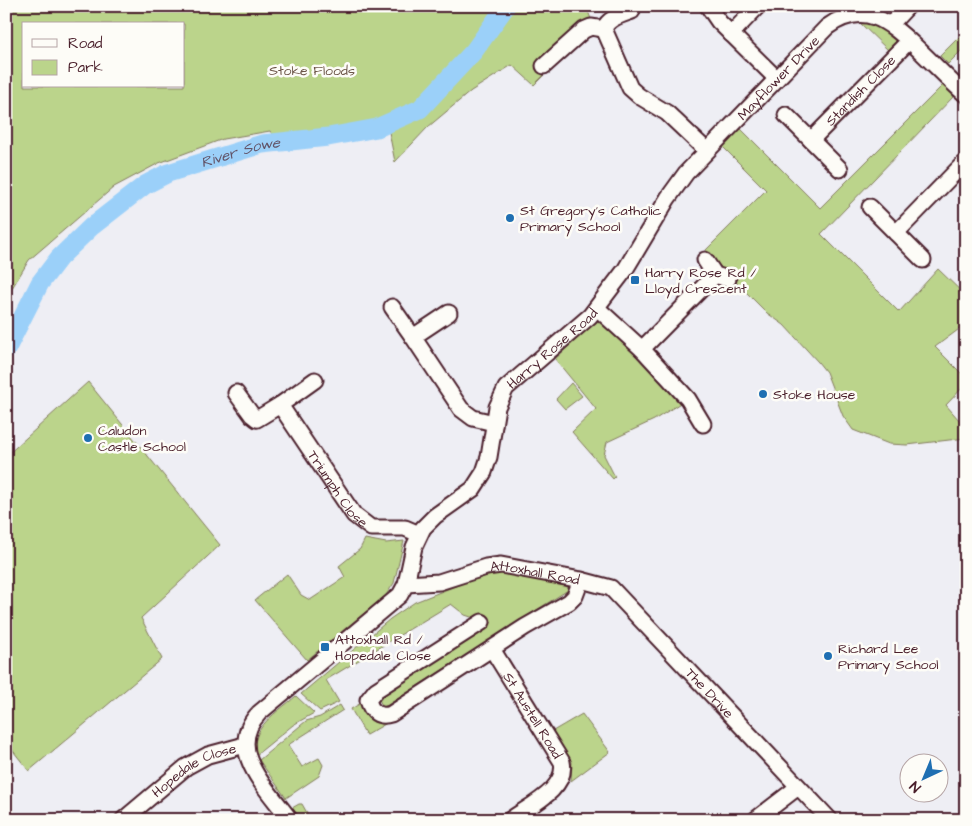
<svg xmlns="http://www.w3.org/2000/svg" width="972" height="826" font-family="'Architects Daughter',sans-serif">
<rect width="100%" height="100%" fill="#eeeef4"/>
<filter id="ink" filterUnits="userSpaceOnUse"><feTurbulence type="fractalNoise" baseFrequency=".02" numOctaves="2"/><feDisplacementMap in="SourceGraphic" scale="10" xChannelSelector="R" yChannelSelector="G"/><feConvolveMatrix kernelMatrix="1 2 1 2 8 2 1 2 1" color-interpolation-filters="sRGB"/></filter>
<g filter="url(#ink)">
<!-- green -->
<g fill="#bbd48b" stroke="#827a5b" fill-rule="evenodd">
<path d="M6,6h580l5,13 -50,41 7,11 -14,14 -22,-20 -41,26 -43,36 -33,35 -9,-45 -43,14 -68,7 -5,-7 -47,8 -64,24 -45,24 -85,73 -23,38zM24,24h160v62h-160z"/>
<path d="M858,21l19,3 20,15 -6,14z"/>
<path d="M966,30v16l-18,18 -8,-8z"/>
<path d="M943,85l11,11 -133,138 78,78 39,-43 28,27v28l-31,23 31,31v6l-20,21 20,23v10l-59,7 -18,-1 -36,-14 -10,-14 -17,-44 -8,-10 -34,-37 -17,-12 -62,-62 61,-61 -43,-43 17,-19 80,80z"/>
<path d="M598,319l9,1 78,80 -31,20 -47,22 -3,13 11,22 -2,2 -41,-47 24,-23 -41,-50z"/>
<path d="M88,382l132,163 -79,73 21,41 -133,112 -23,-29v-286z"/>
<path d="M571,383l11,13 -17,13 -9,-10z"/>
<path d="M365,539l21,4 18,-2 -10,42 -8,12 -79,65 -52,-60 32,-26 14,21 9,5 35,-23 -6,-11 21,-17z"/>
<path d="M502,573l65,13 1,4 -182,116 -3,1 -5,-9 1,-2 113,-74 -2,-2 -4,2 -21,-7 -14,-11 -125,76 13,22 -19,9 -19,-17 89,-75 25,-17 58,-23z"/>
<path d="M296,696l18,17 -21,12 -37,30c-7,-28 22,-43 40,-59z"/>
<path d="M363,702l18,20 6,1 -21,12 -15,-26z"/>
<path d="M340,705l3,5 -55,35 14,22 17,-9 4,7 -4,11 -33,22 -27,-38 47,-39 14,-4z"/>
<path d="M582,714l28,38 -39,29 1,-19 -19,-31z"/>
<path d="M299,804h3l9,16h-11l-8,-12z"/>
</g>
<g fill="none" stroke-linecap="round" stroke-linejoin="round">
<!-- river -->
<path stroke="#9bd0f9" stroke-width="19" id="s1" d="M6,350l34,-67 19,-25 32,-31 54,-42 23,-12 94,-29 66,-7 49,-9 43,-19 54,-58 32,-45"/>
<!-- minor casing -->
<g stroke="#4a1f2b" stroke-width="19">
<g id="minor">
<path d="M708,6l11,16 57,56"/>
<path d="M632,11c-11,4 -24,7 -28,18l26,59 9,8 28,17 39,37"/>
<path d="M891,24l17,-18"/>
<path d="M731,34l27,-28"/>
<path d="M544,66l40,-36 7,-3 13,2"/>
<path d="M786,115l54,54"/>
<path id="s2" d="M811,140l98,-99"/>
<path d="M870,207l53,53"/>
<path d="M896,233l70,-72"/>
<path d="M705,260l10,15 13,4"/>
<path d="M392,307l21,30"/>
<path d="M597,308l45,41 73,-74"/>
<path d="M449,313l-36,24 48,72 12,9 21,5"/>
<path d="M642,349l46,50 15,25"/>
<path id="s3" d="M315,380l-35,25 74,110 17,13h34l14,6"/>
<path d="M236,393l16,22 5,4 23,-14"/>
<path id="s4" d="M406,584l33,-2 47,-15 15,-2 80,15 30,8 219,232"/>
<path d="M482,622l-106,68 -8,10c3,12 11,18 23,14l134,-87 44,-25 6,-6 6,-16"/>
<path id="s5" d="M492,649l70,113c6,27 -33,44 -52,58"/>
<path id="s6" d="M123,820l63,-53 22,-12 37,-10"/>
<path id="s7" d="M290,820c-22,-31 -66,-70 -31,-107l141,-118 6,-11 8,-37 9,-19 12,-12 38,-27 11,-17 5,-15 8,-50 9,-19 84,-72 35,-46 43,-72 18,-25 141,-146c37,-27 61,-6 89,20 17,16 33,33 50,48"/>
<path d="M755,820l43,-33"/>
</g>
</g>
<!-- minor -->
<use href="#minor" stroke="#fdfcf7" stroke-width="15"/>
</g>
</g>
<!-- markers -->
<g fill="#1f6fb2" stroke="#fdfcf7" stroke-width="2">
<circle cx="510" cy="218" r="5"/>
<rect x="630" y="275" width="10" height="10" rx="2.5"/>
<circle cx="763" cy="394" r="5"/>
<circle cx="88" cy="438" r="5"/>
<rect x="320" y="642" width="10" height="10" rx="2.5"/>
<circle cx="828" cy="656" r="5"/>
</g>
<g text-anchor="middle" stroke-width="5" stroke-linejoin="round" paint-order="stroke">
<!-- park labels -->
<g font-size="14" fill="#6c5548" stroke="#fdfcf7">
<text x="312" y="75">Stoke Floods</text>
</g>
<!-- street labels -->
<g font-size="14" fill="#4a1f2b" stroke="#fdfcf7">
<text dy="5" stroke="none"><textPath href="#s7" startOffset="966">Mayflower Drive</textPath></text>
<text dy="5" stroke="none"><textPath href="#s2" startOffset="70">Standish Close</textPath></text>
<text dy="5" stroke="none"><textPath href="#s7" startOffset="611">Harry Rose Road</textPath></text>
<text dy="5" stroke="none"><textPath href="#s3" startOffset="145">Triumph Close</textPath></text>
<text dy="5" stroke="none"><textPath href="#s4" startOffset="132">Attoxhall Road</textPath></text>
<text dy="5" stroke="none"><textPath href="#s4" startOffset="354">The Drive</textPath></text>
<text dy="5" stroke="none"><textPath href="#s5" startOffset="78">St Austell Road</textPath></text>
<text dy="5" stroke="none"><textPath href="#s6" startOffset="88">Hopedale Close</textPath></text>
</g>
<!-- poi labels -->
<g font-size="14" fill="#4a1f2b" stroke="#fdfcf7" text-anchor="start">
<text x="520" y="215">St Gregory's Catholic<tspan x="520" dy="16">Primary School</tspan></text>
<text x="645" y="277">Harry Rose Rd /<tspan x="645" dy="16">Lloyd Crescent</tspan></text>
<text x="773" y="399">Stoke House</text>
<text x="98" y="435">Caludon<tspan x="98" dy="16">Castle School</tspan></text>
<text x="335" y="644">Attoxhall Rd /<tspan x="335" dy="16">Hopedale Close</tspan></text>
<text x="838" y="653">Richard Lee<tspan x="838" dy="16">Primary School</tspan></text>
</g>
<!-- water labels -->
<g font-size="15" font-style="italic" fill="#625469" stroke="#fdfcf7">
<text dy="5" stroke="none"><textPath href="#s1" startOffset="321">River Sowe</textPath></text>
</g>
</g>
<!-- margin -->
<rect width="972" height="826" fill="none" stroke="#fdfcf7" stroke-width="25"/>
<rect x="12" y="12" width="947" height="801" fill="none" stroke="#4a1f2b" stroke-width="2" filter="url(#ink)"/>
<!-- legend -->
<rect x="22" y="22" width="162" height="65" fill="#fdfcf7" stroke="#b5a4a5"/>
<rect x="32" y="39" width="25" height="8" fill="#fdfcf7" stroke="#b5a4a5"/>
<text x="68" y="48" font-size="15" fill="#4a1f2b">Road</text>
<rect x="32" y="60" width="25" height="15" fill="#bbd48b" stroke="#b5a4a5"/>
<text x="68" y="72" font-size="15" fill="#4a1f2b">Park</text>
<!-- north arrow -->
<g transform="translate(924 778) rotate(224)"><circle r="24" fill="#fdfcf7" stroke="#b5a4a5"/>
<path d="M0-4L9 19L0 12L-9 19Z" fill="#1f6fb2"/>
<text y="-8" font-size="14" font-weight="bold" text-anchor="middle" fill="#4a1f2b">N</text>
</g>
</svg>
